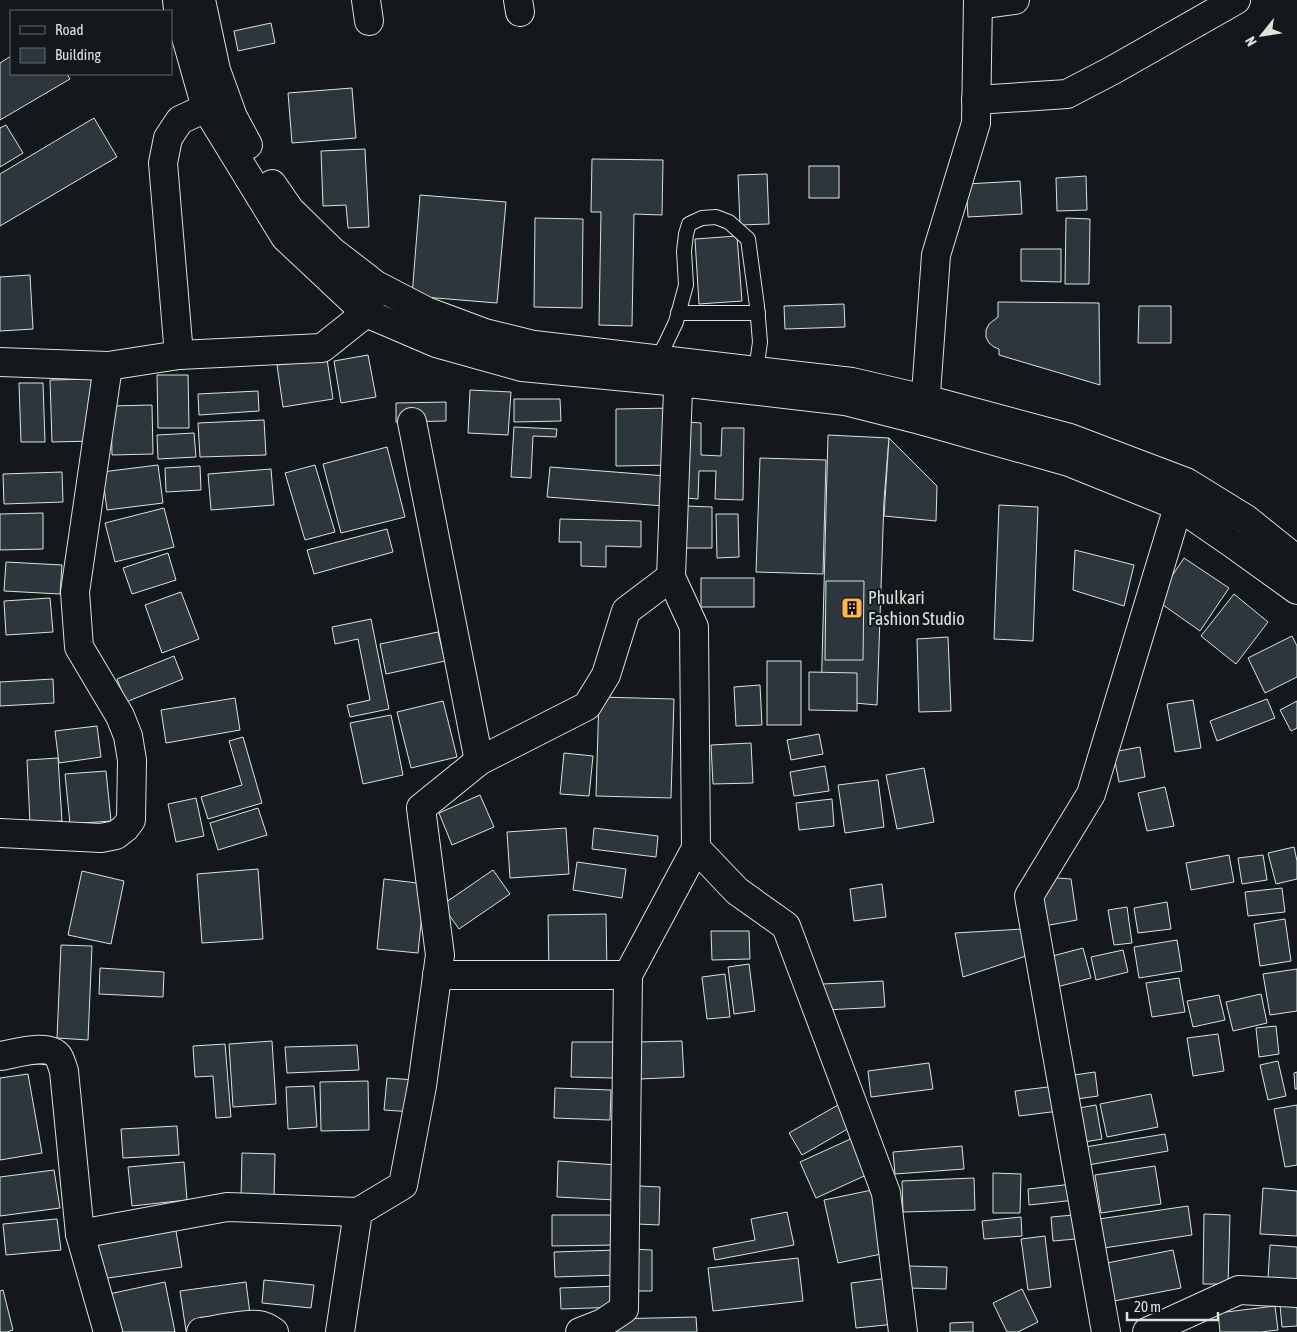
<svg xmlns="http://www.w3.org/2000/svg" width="1297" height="1332" font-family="'Asap Condensed',sans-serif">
<rect width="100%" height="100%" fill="#14181c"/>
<!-- building -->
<g fill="#2c363c" stroke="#d8e6dc">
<path d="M271,23l4,20 -37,8 -4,-20z"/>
<path d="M11,56v18h56l3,5 -70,41v-57z"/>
<path d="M352,88l4,50 -64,5 -4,-50z"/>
<path d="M94,118l23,39 -117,69v-52z"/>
<path d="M6,125l17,28 -23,14v-39z"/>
<path d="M365,149l4,78 -21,1 -2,-23 -23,1 -2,-55z"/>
<path d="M592,159l71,1 -1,55 -28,-1 -2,112 -33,-1 2,-113h-10z"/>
<rect x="809" y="166" width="30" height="32"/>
<path d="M767,174l2,50 -29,1 -2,-50z"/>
<path d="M1086,176l1,34 -30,1 -1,-33z"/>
<path d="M1020,181l2,33 -54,3 -2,-33z"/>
<path d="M420,195l86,7 -9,101 -85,-7z"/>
<path d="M535,218l48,1 -1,89 -48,-1z"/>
<path d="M1066,218l24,1 -1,65h-24z"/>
<path d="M737,236l5,65 -43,3 -4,-65z"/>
<path d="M1021,249h40v33l-40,-1z"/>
<path d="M30,275l3,54 -33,2v-54z"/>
<path d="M998,302l101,1 1,82 -101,-30v-6l-5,-2 -5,-4 -3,-6v-7l3,-6 9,-7z"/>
<path d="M844,304l1,23 -60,2 -1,-23z"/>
<path d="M1139,306h32v37h-33z"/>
<path d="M368,355l8,42 -35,6 -7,-42z"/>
<path d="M327,359l6,40 -50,8 -6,-42z"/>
<path d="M157,375h31l1,53h-31z"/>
<path d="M93,379l1,62 -42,1 -2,-62z"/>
<path d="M19,383h24l2,59h-24z"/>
<path d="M470,390l41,2 -3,43 -40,-2z"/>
<path d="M258,391l1,20 -60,4 -1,-21z"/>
<path d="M514,399h46l1,22 -47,1z"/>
<path d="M446,402v19l-50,1v-19z"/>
<path d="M152,405l1,49 -41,1 -1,-49z"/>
<path d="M672,408l1,57 -57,1v-57z"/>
<path d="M264,420l2,35 -66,2 -2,-34z"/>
<path d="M687,422l14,1v32l20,1 1,-28h22l-1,72 -28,-1 1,-28h-17l-1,28 -13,-1z"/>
<path d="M514,427l43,2 -1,8 -23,-1 -2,42 -20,-1z"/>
<path d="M194,433l2,24 -38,2 -1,-24z"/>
<path d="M828,435l61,3 -5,62 -7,205 -56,-5z"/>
<path d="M889,438l48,48 -1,35 -52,-5z"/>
<path d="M387,447l18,70 -64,16 -18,-69z"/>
<path d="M760,458l66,2 -3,114 -67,-2z"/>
<path d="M158,465l5,38 -56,7 -5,-38z"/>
<path d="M315,465l20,67 -30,8 -20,-67z"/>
<path d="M200,466l1,24 -35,2 -1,-24z"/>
<path d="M550,467l116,9 -2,30 -117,-9z"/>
<path d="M271,469l3,36 -63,5 -3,-36z"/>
<path d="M62,472l1,30 -59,2 -1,-30z"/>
<path d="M999,505l39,2 -5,134 -39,-2z"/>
<path d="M686,506l26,1v41h-26z"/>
<path d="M164,508l10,39 -59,15 -10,-39z"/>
<path d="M43,513v36l-43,1v-36z"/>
<path d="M716,514h22l1,43 -22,1z"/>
<path d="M560,519l81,2v26l-35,-1v21l-25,-1v-24h-22z"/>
<path d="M387,529l6,23 -79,22 -7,-24z"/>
<path d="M1075,550l59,15 -10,41 -51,-16z"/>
<path d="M168,553l8,27 -44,14 -9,-26z"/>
<path d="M1184,558l45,30 -29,43 -44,-31z"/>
<path d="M6,562l56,3 -2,29 -56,-3z"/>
<rect x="701" y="578" width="53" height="29"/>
<path d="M826,581h38l-1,79h-38z"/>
<path d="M181,592l18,47 -37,14 -17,-48z"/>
<path d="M1234,594l34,28 -32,42 -35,-28z"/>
<path d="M50,598l3,34 -47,3 -2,-34z"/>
<path d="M371,619l18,90 -39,8 -3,-12 23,-5 -12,-61 -23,5 -3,-17z"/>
<path d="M438,632l7,29 -59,13 -6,-30z"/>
<path d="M1292,636l5,10v31l-32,16 -17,-35z"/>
<path d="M948,637l3,74 -32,1 -2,-73z"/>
<path d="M174,656l9,23 -57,23 -9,-23z"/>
<rect x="767" y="661" width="34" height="64"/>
<path d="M809,672l48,1v38l-48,-1z"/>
<path d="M53,679l1,24 -54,3v-24z"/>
<path d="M760,685l2,40 -26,1 -2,-39z"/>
<path d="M599,697l75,2 -3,99 -75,-2z"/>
<path d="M235,698l5,32 -74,13 -5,-33z"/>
<path d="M1267,699l8,19 -58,23 -7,-20z"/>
<path d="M1193,700l8,48 -26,4 -8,-48z"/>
<path d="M443,701l14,56 -46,11 -14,-56z"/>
<path d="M1297,701v27l-6,3 -11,-21z"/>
<path d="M391,715l12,60 -40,9 -13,-61z"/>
<path d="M97,726l4,31 -42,6 -4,-32z"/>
<path d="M819,734l4,20 -32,6 -4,-20z"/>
<path d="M243,737l19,66 -54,16 -7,-22 41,-12 -13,-44z"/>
<path d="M751,743l2,40 -40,1 -2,-39z"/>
<path d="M1140,747l5,30 -26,5 -6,-30z"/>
<path d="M564,753l29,3 -4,40 -29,-2z"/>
<path d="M58,758l4,63 -32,2 -3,-63z"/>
<path d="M825,766l4,25 -35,5 -4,-24z"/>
<path d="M924,768l10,54 -37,7 -11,-54z"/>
<path d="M106,771l5,50 -41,3 -5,-50z"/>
<path d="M878,780l6,47 -39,6 -7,-48z"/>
<path d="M1165,787l9,39 -27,5 -9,-38z"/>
<path d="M480,795l14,32 -42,18 -13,-32z"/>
<path d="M196,798l8,38 -28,6 -8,-38z"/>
<path d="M832,799l2,27 -35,4 -3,-27z"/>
<path d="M258,808l9,27 -49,15 -8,-27z"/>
<path d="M566,828l3,46 -59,4 -3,-46z"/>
<path d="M594,828l64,8 -2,21 -64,-8z"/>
<path d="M1294,847l3,14v18l-21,5 -8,-31z"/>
<path d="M1229,855l5,27 -43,8 -5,-27z"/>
<path d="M1263,855l4,25 -25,4 -4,-26z"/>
<path d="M577,862l49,7 -4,29 -49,-8z"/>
<path d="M258,869l5,70 -61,4 -5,-69z"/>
<path d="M493,870l17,24 -51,35 -17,-24z"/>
<path d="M82,871l42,10 -13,63 -43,-9z"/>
<path d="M1045,877l26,2 6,41 -38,7z"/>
<path d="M384,879l41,5 -7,69 -41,-4z"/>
<path d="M882,884l4,33 -32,4 -4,-32z"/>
<path d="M1282,888l3,24 -37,4 -3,-24z"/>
<path d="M1167,902l4,27 -33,4 -4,-25z"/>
<path d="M1127,907l5,36 -18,2 -6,-35z"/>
<path d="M606,914l1,56 -58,1 -1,-56z"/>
<path d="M1285,919l6,42 -31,5 -6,-42z"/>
<path d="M1023,929l3,27 -63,21 -8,-44z"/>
<path d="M711,931h38l1,28 -38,1z"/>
<path d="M1177,940l5,31 -43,7 -5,-31z"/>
<path d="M61,945l31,1 -4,94 -31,-2z"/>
<path d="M1083,948l8,30 -42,11 -8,-30z"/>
<path d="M1123,950l5,22 -32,8 -5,-23z"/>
<path d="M749,964l6,47 -21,3 -6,-47z"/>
<path d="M100,968l64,4 -1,25 -64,-3z"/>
<path d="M1297,969v42l-27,4 -7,-41z"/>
<path d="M725,974l5,43 -23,2 -5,-42z"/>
<path d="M1179,978l6,34 -33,5 -6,-34z"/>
<path d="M883,981l2,26 -61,3 -1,-26z"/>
<path d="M1261,994l6,29 -34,8 -7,-29z"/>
<path d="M1219,995l6,25 -32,7 -6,-26z"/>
<path d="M1276,1026l3,28 -20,3 -3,-29z"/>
<path d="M1218,1034l6,37 -31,5 -6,-38z"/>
<path d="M272,1041l4,63 -43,3 -4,-63z"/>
<path d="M682,1041l2,36 -44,2 -2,-37z"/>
<path d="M572,1042h42l-1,36 -42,-1z"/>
<path d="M225,1044l6,73 -15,1 -3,-42 -18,1 -2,-31z"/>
<path d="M357,1045l2,25 -72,3 -2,-26z"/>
<path d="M1278,1061l8,35 -18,4 -8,-35z"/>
<path d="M929,1063l4,26 -62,8 -3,-26z"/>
<path d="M1095,1072l3,24 -28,4 -3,-24z"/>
<path d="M1297,1072v17h-2l-1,-16z"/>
<path d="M28,1074l14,79 -42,7v-82z"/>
<path d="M387,1078l28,2 -2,32 -29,-2z"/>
<path d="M368,1081l1,49 -48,1 -1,-49z"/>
<path d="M314,1086l3,41 -29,2 -2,-42z"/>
<path d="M1056,1086l3,25 -40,5 -4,-25z"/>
<path d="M555,1088l56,2 -1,30 -56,-2z"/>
<path d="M1151,1094l7,33 -51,10 -7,-33z"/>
<path d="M845,1101l13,22 -56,32 -13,-22z"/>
<path d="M1096,1105l6,34 -23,4 -6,-34z"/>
<path d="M1297,1105v60l-12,2 -11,-58z"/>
<path d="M177,1126l2,29 -56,3 -2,-29z"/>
<path d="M1165,1134l3,17 -80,14 -3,-18z"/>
<path d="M857,1136l16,36 -57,26 -16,-36z"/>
<path d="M962,1146l2,23 -69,5 -2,-22z"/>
<path d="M242,1153l33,1 -1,45 -33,-1z"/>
<path d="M558,1161l60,4 -2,35 -59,-3z"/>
<path d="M184,1162l3,38 -55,6 -4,-39z"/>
<path d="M1155,1166l6,38 -60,9 -6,-38z"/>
<path d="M54,1170l6,38 -60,8v-39z"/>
<path d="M993,1173l28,1 -1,39h-27z"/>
<path d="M974,1178l1,32 -72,2 -1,-31z"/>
<path d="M1073,1184l2,16 -46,5 -1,-16z"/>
<path d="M639,1186l21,1 -1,38 -21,-1z"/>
<path d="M1263,1188l34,3v45l-37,-2z"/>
<path d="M872,1190l14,63 -48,10 -14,-63z"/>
<path d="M1188,1206l4,29 -95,14 -5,-29z"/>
<path d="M787,1212l7,33 -79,15 -2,-12 42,-8 -4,-21z"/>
<path d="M1085,1214l2,24 -34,3 -2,-24z"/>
<path d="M1204,1214l26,1 -2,69h-25z"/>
<path d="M552,1215h62l1,30 -63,1z"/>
<path d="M1021,1217l1,19 -38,3 -2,-18z"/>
<path d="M57,1219l4,31 -55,5 -3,-31z"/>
<path d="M175,1225l7,42 -87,13 -6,-42z"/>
<path d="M1045,1236l6,51 -23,3 -7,-51z"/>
<path d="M1270,1245l27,2v33l-29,-2z"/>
<path d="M629,1249l23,1v41h-24z"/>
<path d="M617,1250l1,25 -63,2 -1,-25z"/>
<path d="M1173,1250l8,38 -67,13 -7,-38z"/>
<path d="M798,1258l5,43 -90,10 -5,-43z"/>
<path d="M909,1266l38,1 -1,22 -38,-1z"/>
<path d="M889,1278l6,46 -39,4 -5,-45z"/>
<path d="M264,1280l50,5 -3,23 -49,-5z"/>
<path d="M165,1282l10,50h-58l-8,-38z"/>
<path d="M246,1282l5,40 -65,9 -6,-40z"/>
<path d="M619,1286l1,21 -59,2 -1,-21z"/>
<path d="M1022,1289l16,33 -20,10h-11l-14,-29z"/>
<path d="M3,1290l10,40 -6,2h-7v-41z"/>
<path d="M1297,1304v22l-15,1 -2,-22z"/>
<path d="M1275,1306l3,24 -17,2h-41l-2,-19z"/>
<path d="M696,1317l1,15h-86v-13z"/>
<path d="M973,1322v10h-23v-9z"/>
</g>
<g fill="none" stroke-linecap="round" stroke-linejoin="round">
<!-- lane casing -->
<g stroke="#d8e6dc" stroke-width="16">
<g id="lane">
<path d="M678,313h80"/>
<path d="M657,360l9,-17 10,-21 10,-37 -2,-34 2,-17 3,-10 13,-6 14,-1 13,5 19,17 9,67 3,36 -4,29"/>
</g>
</g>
<!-- street casing -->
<g stroke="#d8e6dc" stroke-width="30">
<g id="street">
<path d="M366,0l3,21"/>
<path d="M518,0l2,12"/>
<path d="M978,5l37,-5"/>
<path d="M976,100l91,-6 46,-24 123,-70"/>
<path d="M179,355l-16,-192 5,-25 12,-18 26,-12"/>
<path d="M0,362l108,4 71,-11 143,-7 44,-35 8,-23"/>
<path d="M924,421l12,-166 40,-132 2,-123"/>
<path d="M479,761l108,-55 19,-31 20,-64 45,-34"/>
<path d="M0,833l101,5 15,-3 9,-7 6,-8 1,-60 -4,-24 -8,-20 -41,-69 -4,-55 33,-226"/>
<path d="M696,848l41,43 49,35 100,267 17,139"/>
<path d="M437,975h191"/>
<path d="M0,1056c14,-2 48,-13 58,0 3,4 4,10 6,15l16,163 28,98"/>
<path d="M80,1234l147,-27 131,5"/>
<path d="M201,1332c15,-2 44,-9 58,-7 6,1 11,4 15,7"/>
<path d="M340,1332l18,-120 45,-27 19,-99 18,-131 -19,-147 58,-47 -67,-339"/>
<path d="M580,1332l23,-9 21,-14 4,-334 68,-127 -2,-221 -23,-50 8,-214"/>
<path d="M1106,1332l-77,-436 62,-102 94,-310"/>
<path d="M1147,1332l92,-42 58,3"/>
</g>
</g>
<!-- primary casing -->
<g stroke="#d8e6dc" stroke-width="30">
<g id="primary">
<path d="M177,0l1,9 28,99 79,129 81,76 70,30 86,24 157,15 166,19 79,20 145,41 109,44 55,38 64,46"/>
<path d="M201,0l15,70 17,47 15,28"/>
<path d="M272,184l18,26 42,41 44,34 50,26 59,22 49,12 318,37 73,17 145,39 116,44 60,37 51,41"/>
</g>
</g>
<!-- lane -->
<use href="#lane" stroke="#14181c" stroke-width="14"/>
<!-- street -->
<use href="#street" stroke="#14181c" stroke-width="28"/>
<!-- primary -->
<use href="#primary" stroke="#14181c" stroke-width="28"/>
</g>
<!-- icons -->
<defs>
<g id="building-square" transform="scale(1.125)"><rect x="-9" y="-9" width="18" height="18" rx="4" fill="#ffb74d" stroke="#14181c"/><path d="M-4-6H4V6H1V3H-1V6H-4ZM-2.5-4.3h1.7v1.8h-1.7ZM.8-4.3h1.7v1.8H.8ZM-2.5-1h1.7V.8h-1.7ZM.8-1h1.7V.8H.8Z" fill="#111"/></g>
</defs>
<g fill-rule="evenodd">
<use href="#building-square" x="852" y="608"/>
</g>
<g text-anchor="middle" stroke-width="4" stroke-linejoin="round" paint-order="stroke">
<!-- poi labels -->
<g font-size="18" fill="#d8e6dc" stroke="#14181c" text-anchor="start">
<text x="868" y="604">Phulkari<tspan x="868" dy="21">Fashion Studio</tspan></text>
</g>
</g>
<!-- legend -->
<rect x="10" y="10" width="162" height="65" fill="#14181c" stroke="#626a69"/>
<rect x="20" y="26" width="25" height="8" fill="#14181c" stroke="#626a69"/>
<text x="55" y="35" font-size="15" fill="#d8e6dc">Road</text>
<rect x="20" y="48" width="25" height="15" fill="#2c363c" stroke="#626a69"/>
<text x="55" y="60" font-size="15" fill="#d8e6dc">Building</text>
<!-- north arrow -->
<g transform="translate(1262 35) rotate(240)" stroke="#14181c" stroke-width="4" paint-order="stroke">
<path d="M0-4L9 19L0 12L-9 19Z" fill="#d8e6dc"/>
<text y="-8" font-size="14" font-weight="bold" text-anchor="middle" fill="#d8e6dc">N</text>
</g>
<!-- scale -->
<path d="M1127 1312v8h91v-8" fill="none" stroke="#d8e6dc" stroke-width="2.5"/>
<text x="1134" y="1312" font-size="15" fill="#d8e6dc" stroke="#14181c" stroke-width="4" paint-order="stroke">20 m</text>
</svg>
